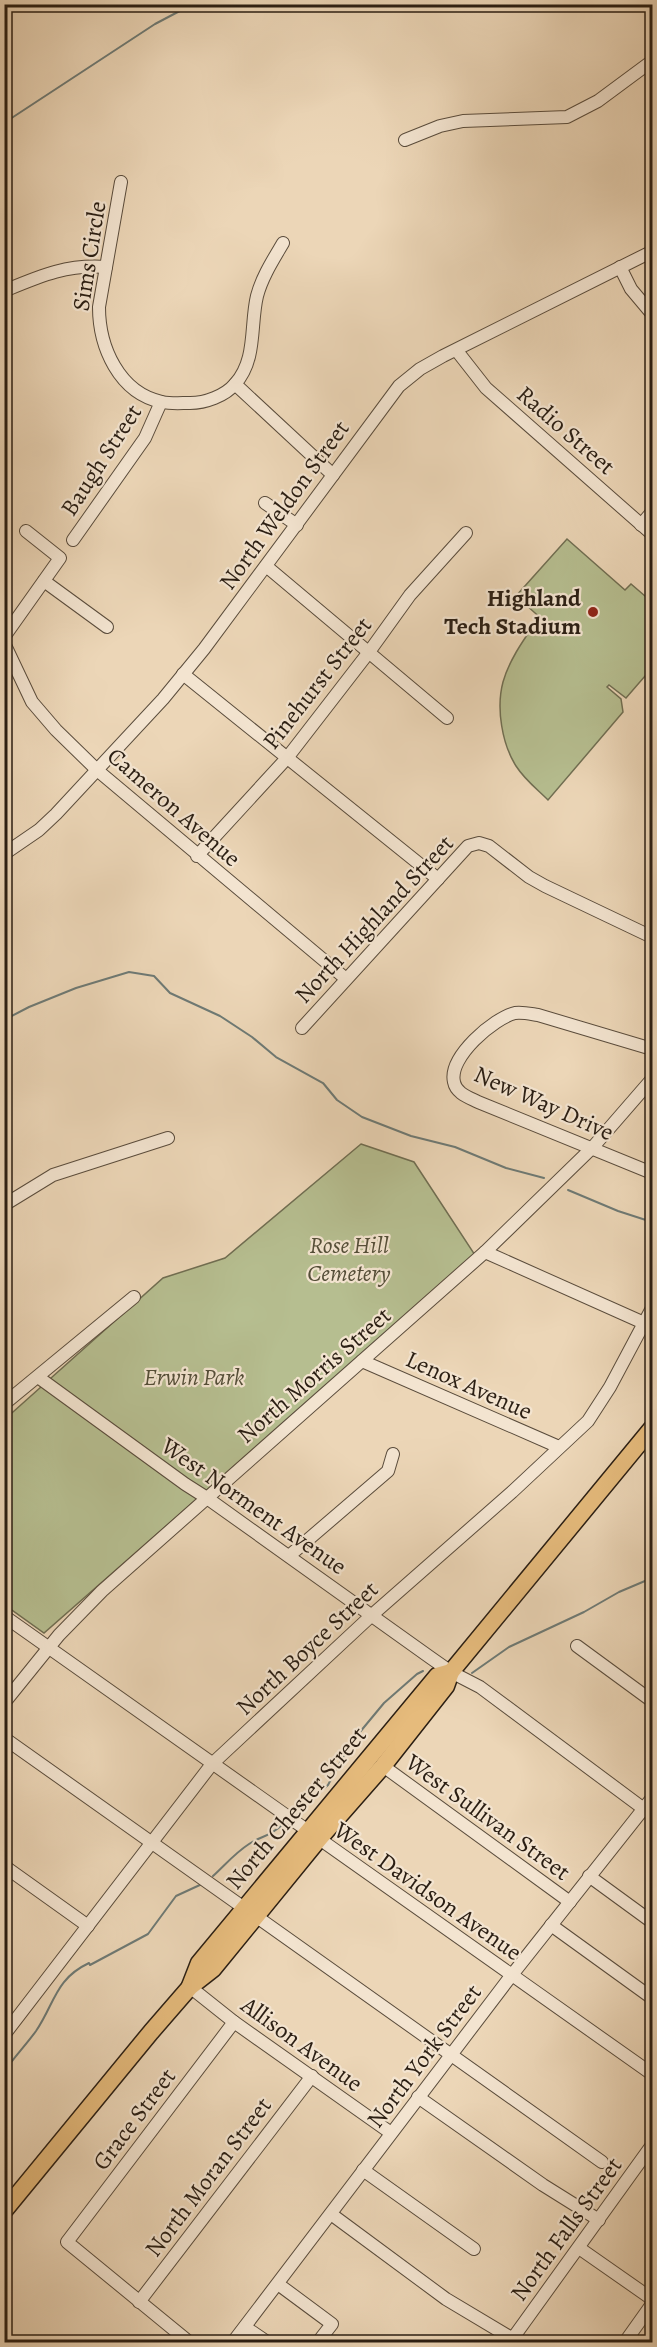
<svg xmlns="http://www.w3.org/2000/svg" width="657" height="2347" font-family="Alegreya,serif">
<rect width="100%" height="100%" fill="#ecd6b7"/>
<filter id="stains"><feTurbulence type="fractalNoise" baseFrequency=".00333" numOctaves="4"/><feColorMatrix values="0 0 0 0 .2 0 0 0 0 .09 0 0 0 0 .02 0 0 0 .5 -.17"/></filter>
<radialGradient id="worn" r=".72"><stop offset=".6" stop-color="#630" stop-opacity="0"/><stop offset="1" stop-color="#630" stop-opacity=".3"/></radialGradient>
<!-- green -->
<g fill="#b6be90" stroke="#706e52" stroke-width="1.5">
<path d="M567,539l58,51 6,-6 21,18v66l-26,30 -17,-13 -2,2 14,12 2,13 -75,88c-11,-11 -23,-20 -32,-34 -14,-22 -20,-58 -13,-84 6,-21 19,-40 31,-57l4,3 6,-7 -28,-25z"/>
<path d="M361,1144l53,18 61,93 -431,378 -39,-28 -1,-185 159,-142 62,-20z"/>
</g>
<g fill="none" stroke-linecap="round" stroke-linejoin="round">
<!-- stream -->
<g stroke="#6e7a75" stroke-width="2">
<path d="M4,123l151,-99 38,-20"/>
<path d="M4,1020l25,-13 47,-19 53,-16 25,4 16,17 50,23 32,21 24,20 47,26 14,17 25,17 49,19 44,11 51,21 38,10"/>
<path d="M568,1190l50,21 34,11"/>
<path d="M472,1673l37,-26 75,-35 35,-20 33,-14"/>
<path d="M300,1810l28,-25 22,-41 34,-41 33,-29 6,-3"/>
<path d="M213,1876c12,-11 22,-23 36,-32 12,-8 20,-7 33,-19"/>
<path d="M4,2072c10,-15 22,-27 32,-41 19,-28 19,-52 53,-68l1,2 58,-31 28,-38 26,-12"/>
</g>
<!-- minor casing -->
<g stroke="#5a4c3c" stroke-width="14">
<g id="minor">
<path d="M405,140l35,-14 23,-5 104,-4 31,-16 54,-40"/>
<path d="M121,182l-22,125c0,40 20,86 63,95 9,2 19,1 28,1 15,0 35,-7 45,-19 22,-24 15,-59 22,-88 5,-19 16,-36 26,-53"/>
<path d="M620,267l11,22 21,25"/>
<path d="M4,291c36,-15 63,-27 102,-24"/>
<path d="M457,351l29,37 166,146"/>
<path d="M235,384l98,91"/>
<path d="M265,503l32,22"/>
<path d="M641,525l11,-13"/>
<path d="M73,540l72,-102 16,-36"/>
<path d="M266,566l181,152"/>
<path d="M44,581l63,46"/>
<path d="M4,637l56,-79 -34,-27"/>
<path d="M4,643l28,59 24,28 41,40 248,208"/>
<path d="M183,674l255,205"/>
<path d="M4,854l35,-24 17,-16 107,-115 41,-50 195,-263 21,-17 23,-13 208,-104"/>
<path d="M197,856l90,-98 82,-106 41,-57 56,-62"/>
<path d="M302,1028l166,-182 11,-3 10,3 40,31 16,9 107,51"/>
<path d="M652,1049l-114,-34c-7,-1 -15,-3 -23,-2 -21,5 -67,44 -61,69 2,11 14,15 24,20l174,71"/>
<path d="M4,1205l49,-30 115,-37"/>
<path d="M485,1252l159,71"/>
<path d="M362,1361l197,86"/>
<path d="M38,1377l147,107 22,14 224,160 20,14 29,15 172,128"/>
<path d="M4,1404l130,-107"/>
<path d="M289,1556l99,-85 5,-17"/>
<path d="M4,1616l648,458"/>
<path d="M577,1646l75,55"/>
<path d="M4,1703l55,-68 43,-44 383,-339 108,-105 59,-68"/>
<path d="M4,1738l240,170"/>
<path d="M383,1766l187,136"/>
<path d="M4,1866l84,60"/>
<path d="M589,1876l63,46"/>
<path d="M257,1917l345,245"/>
<path d="M551,1925l101,73"/>
<path d="M190,1987l44,35 157,111"/>
<path d="M4,2035l208,-271 160,-149 140,-123 76,-71 22,-34 42,-79"/>
<path d="M418,2097l125,88 56,35"/>
<path d="M363,2170l111,79"/>
<path d="M331,2214l115,85 72,43"/>
<path d="M579,2248l73,51"/>
<path d="M278,2284l54,40 -14,18"/>
<path d="M139,2302l173,-226"/>
<path d="M245,2327l22,15"/>
<path d="M513,2338l139,-193"/>
<path d="M189,2342l-122,-100 167,-220"/>
<path d="M233,2342l278,-366 141,-178"/>
<path d="M625,2342l27,-38"/>
</g>
</g>
<!-- major casing -->
<g stroke="#2a1e13" stroke-width="19">
<g id="major">
<path d="M190,1986l9,-23 238,-287 14,-4"/>
<path d="M4,2211l147,-179 39,-45 23,-18 106,-130 64,-73 63,-80 5,-14 201,-244"/>
</g>
</g>
<!-- minor -->
<use href="#minor" stroke="#f3e4d0" stroke-width="12"/>
<!-- major -->
<use href="#major" stroke="#e6bb7c" stroke-width="16"/>
</g>
<!-- markers -->
<circle fill="#8f2418" stroke="#f3e4d0" stroke-width="2" cx="593" cy="612" r="6"/>
<g text-anchor="middle" stroke-width="4.5" stroke-linejoin="round" paint-order="stroke">
<!-- street labels -->
<g font-size="24" fill="#2a1e13" stroke="#f3e4d0">
<text transform="translate(89 256) rotate(-81)" y="8">Sims Circle</text>
<text transform="translate(566 430) rotate(41)" y="8">Radio Street</text>
<text transform="translate(101 460) rotate(-57)" y="8">Baugh Street</text>
<text transform="translate(284 505) rotate(-54)" y="8">North Weldon Street</text>
<text transform="translate(317 683) rotate(-52)" y="8">Pinehurst Street</text>
<text transform="translate(174 807) rotate(41)" y="8">Cameron Avenue</text>
<text transform="translate(374 919) rotate(-47)" y="8">North Highland Street</text>
<text transform="translate(544 1103) rotate(24)" y="8">New Way Drive</text>
<text transform="translate(314 1375) rotate(-41)" y="8">North Morris Street</text>
<text transform="translate(469 1385) rotate(24)" y="8">Lenox Avenue</text>
<text transform="translate(254 1506) rotate(35)" y="8">West Norment Avenue</text>
<text transform="translate(307 1648) rotate(-43)" y="8">North Boyce Street</text>
<text transform="translate(296 1808) rotate(-50)" y="8">North Chester Street</text>
<text transform="translate(488 1817) rotate(36)" y="8">West Sullivan Street</text>
<text transform="translate(428 1891) rotate(35)" y="8">West Davidson Avenue</text>
<text transform="translate(302 2044) rotate(36)" y="8">Allison Avenue</text>
<text transform="translate(424 2056) rotate(-53)" y="8">North York Street</text>
<text transform="translate(134 2119) rotate(-53)" y="8">Grace Street</text>
<text transform="translate(208 2177) rotate(-53)" y="8">North Moran Street</text>
<text transform="translate(566 2229) rotate(-54)" y="8">North Falls Street</text>
</g>
<!-- poi labels -->
<g font-size="24" font-weight="bold" fill="#2a1e13" stroke="#f3e4d0" text-anchor="end">
<text x="581" y="606">Highland<tspan x="581" dy="28">Tech Stadium</tspan></text>
</g>
<!-- park labels -->
<g font-size="24" font-style="italic" fill="#544e38" stroke="#f3e4d0">
<text x="349" y="1253">Rose Hill<tspan x="349" dy="28">Cemetery</tspan></text>
<text x="194" y="1385">Erwin Park</text>
</g>
</g>
<!-- margin -->
<rect width="657" height="2347" fill="none" stroke="#ecd6b7" stroke-width="24"/>
<rect x="6" y="6" width="645" height="2335" fill="none" stroke="#2a1e13" stroke-width="3"/>
<rect x="12" y="12" width="633" height="2323" fill="none" stroke="#2a1e13" stroke-width="1.5"/>
<rect width="100%" height="100%" filter="url(#stains)"/>
<rect width="100%" height="100%" fill="url(#worn)"/>
</svg>
